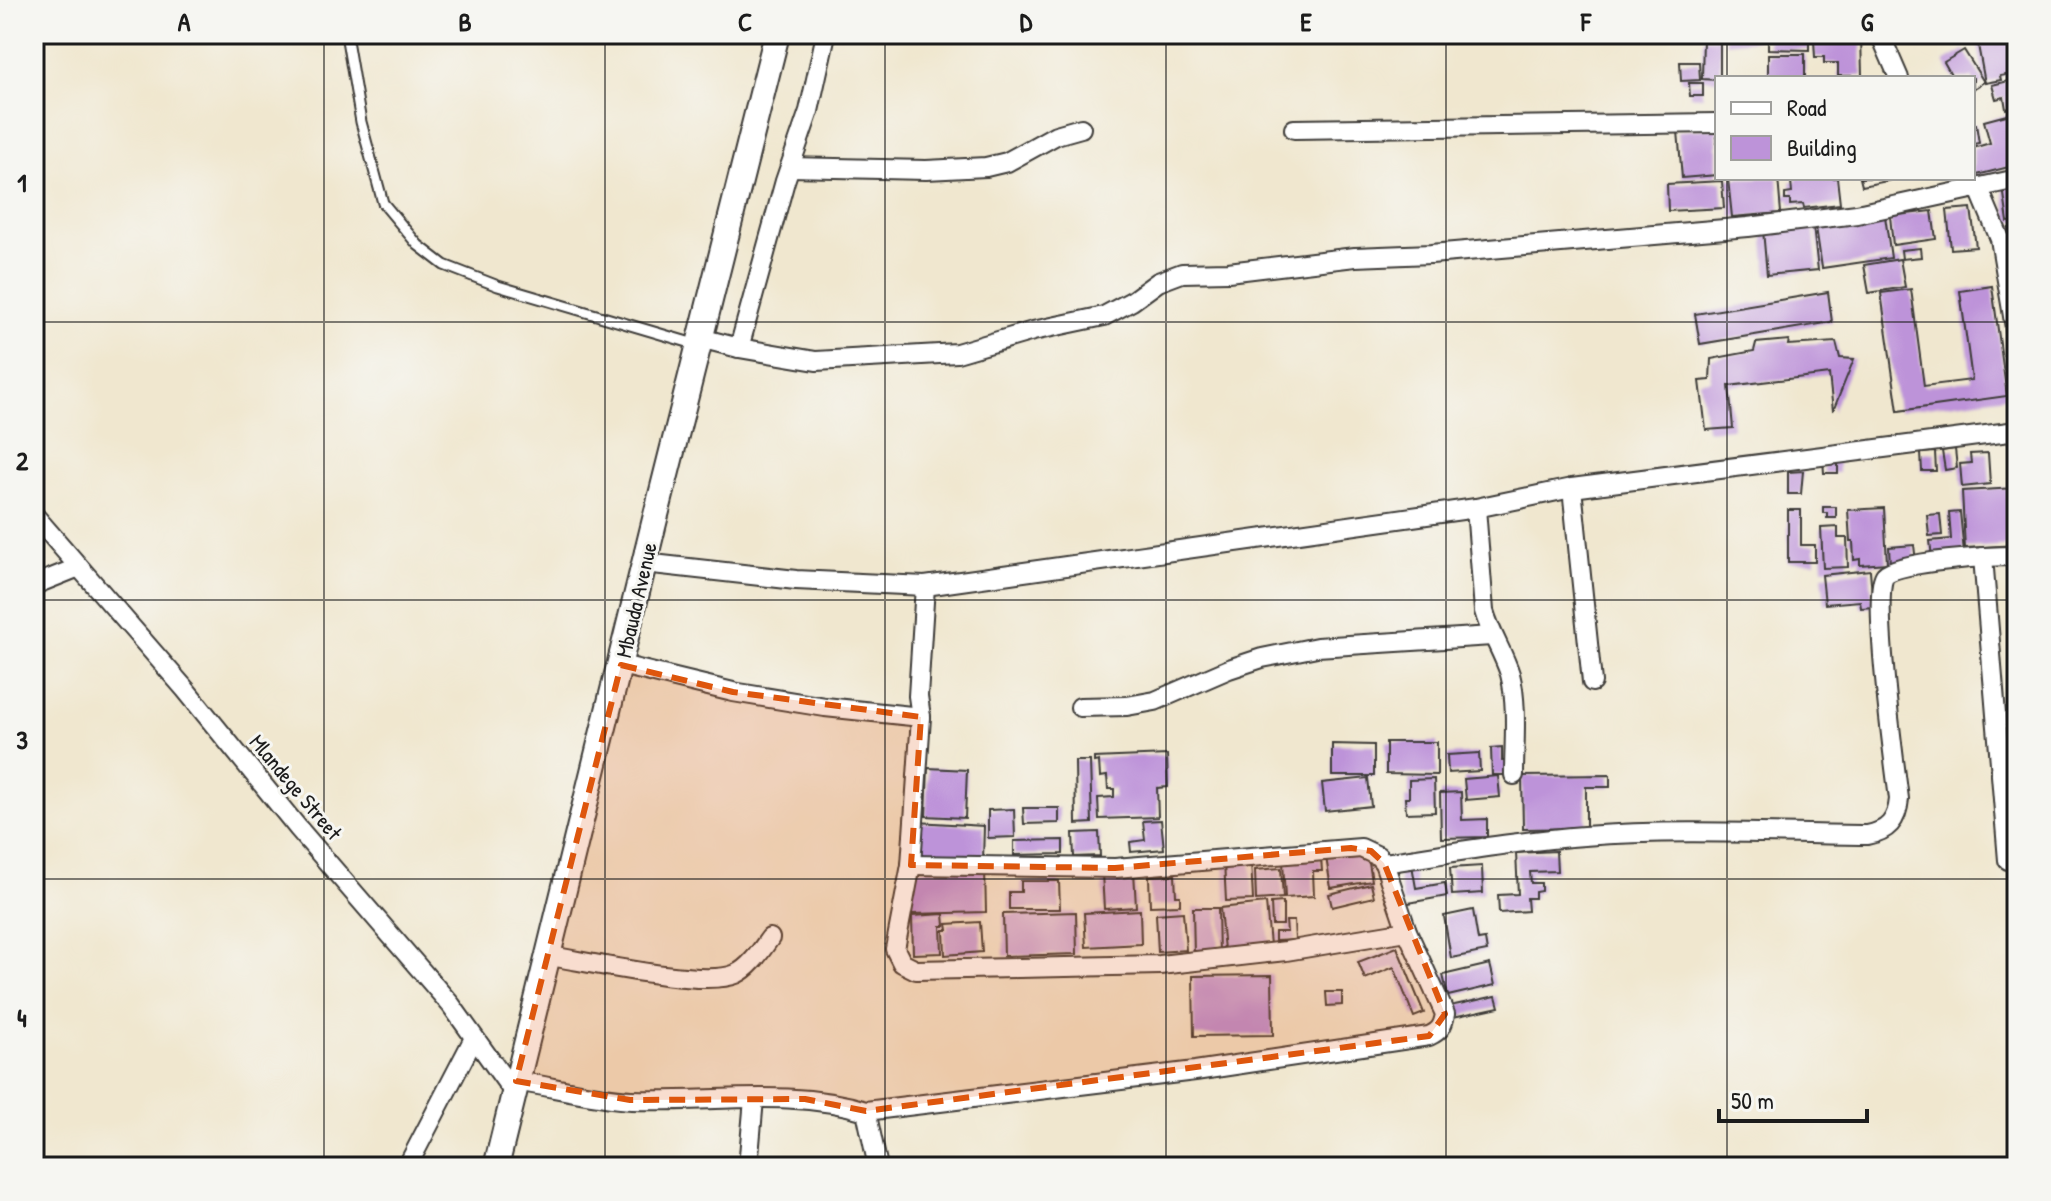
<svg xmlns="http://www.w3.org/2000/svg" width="2051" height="1201" font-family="'Patrick Hand',sans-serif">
<rect width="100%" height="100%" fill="#f6f6f2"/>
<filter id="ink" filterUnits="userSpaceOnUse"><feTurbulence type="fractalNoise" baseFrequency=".0125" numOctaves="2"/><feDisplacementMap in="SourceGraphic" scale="16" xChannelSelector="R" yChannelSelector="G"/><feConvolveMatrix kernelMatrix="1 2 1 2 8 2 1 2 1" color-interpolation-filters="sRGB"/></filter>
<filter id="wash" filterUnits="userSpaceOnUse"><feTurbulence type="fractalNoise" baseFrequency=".006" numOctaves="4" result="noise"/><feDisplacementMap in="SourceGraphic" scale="32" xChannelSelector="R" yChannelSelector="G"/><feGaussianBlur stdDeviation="1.8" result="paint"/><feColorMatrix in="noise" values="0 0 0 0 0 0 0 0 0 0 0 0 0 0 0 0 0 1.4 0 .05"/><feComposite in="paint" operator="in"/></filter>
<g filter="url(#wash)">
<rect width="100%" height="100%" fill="#f0e7cf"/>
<g id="blocks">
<!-- building -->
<g fill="#bd93d9">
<path d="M1726,34h29l1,6 -30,3z"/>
<path d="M1768,34h41v16l-41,-1z"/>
<path d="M1826,34h35l1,42h-24v-13h-14v-6h-9l-1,-17 12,-1z"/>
<path d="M1703,38l17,1v39l-3,2 -15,-1z"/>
<path d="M2017,38v35l-17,3 1,4 -16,3 -7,-38z"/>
<path d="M1964,50l20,32 -11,7v-11h-20l-9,-16z"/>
<rect x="1768" y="54" width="37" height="23"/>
<path d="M1680,62h19l1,18 -19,1z"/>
<path d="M2017,79v27l-11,3 -2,-12 -8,2 -4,-14z"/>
<path d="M1689,83h14v13h-13z"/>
<path d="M2014,113l3,12v40l-44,11v-28l17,-5 -6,-22z"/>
<path d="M1973,124h3l3,19 -6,1z"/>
<path d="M1717,128v47l-35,3 -4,-47z"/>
<path d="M1742,178h36l3,35 -49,4 -4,-38z"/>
<path d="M1796,178h41l3,26 -36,4 -1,-4 -13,1v-5h-5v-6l7,-1 -1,-12h6z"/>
<path d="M1860,178h37v1l-35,7z"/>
<path d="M1722,181l2,27 -56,3 -1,-27z"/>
<path d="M2017,185v36l-9,1 -5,-35z"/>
<path d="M1971,208l5,39 -25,2 -4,-39z"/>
<path d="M1932,211l4,28 -43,6 -3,-29z"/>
<path d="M1885,216l6,42 -69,10 -6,-41z"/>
<path d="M1813,226l5,44 -51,5 -4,-45z"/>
<path d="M2017,227v21l-4,1 -4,-21z"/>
<path d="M1920,248l1,9 -19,2 -1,-9z"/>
<path d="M1900,259l5,28 -36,6 -5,-28z"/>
<path d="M1992,286l15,110 -109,15 -17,-118 30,-4 13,97 48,-6 -12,-89z"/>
<path d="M1828,292l4,30 -132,22 -5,-30z"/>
<path d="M1789,340l-1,5 48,-3 4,16 14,1 -21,52 -4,-37 -100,12 4,42 -27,2 -6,-49 10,-1 1,-21 43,-8 2,-8z"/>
<path d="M1955,449l2,19 -12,2 -3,-19z"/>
<path d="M1935,452l1,19h-14l-1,-18z"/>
<path d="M1988,453l2,31 -28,3 -2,-23 11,-1 -1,-9z"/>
<path d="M1838,458v15h-14l-1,-14z"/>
<path d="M1803,471l-2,23h-13v-22z"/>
<path d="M2017,488v57l-52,3 -3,-57z"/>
<path d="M1823,507h13v11h-9v-5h-4z"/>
<path d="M1884,508l3,55 -27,2v-6l-6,1 -1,-19h-3l-2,-31z"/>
<path d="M1788,510h13v35h14v17h-27z"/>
<path d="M1960,512l4,41 -32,4 -2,-16 21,-2 -2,-26z"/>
<path d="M1940,514l2,21 -13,1 -2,-21z"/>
<path d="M1838,527v11h9l1,29 -25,1 -2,-40z"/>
<path d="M1914,545l2,17 -26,2 -1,-17z"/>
<path d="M1870,570l3,37 -12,1 -1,-7 -35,3 -3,-29z"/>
<path d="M1386,742h51v33l-51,-1z"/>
<path d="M1332,744l42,1v31h-42z"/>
<path d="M1502,747v14h9v14h-19l-1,-27z"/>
<path d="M1479,753l1,18 -32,2 -1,-18z"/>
<path d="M1167,755l1,32 -11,1 1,29 -59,2 -1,-21 16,-1v-8h-6l-1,-13 -7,1 -1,-16 -5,1v-4z"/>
<path d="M1075,761h15l2,62 -16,1z"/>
<path d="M928,768l39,2 -2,48 -39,-2z"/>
<path d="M1610,775v12h-24v41l-63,1 -1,-53z"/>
<path d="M1498,776l2,21 -34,3 -2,-21z"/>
<path d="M1368,778l3,28 -46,5 -3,-28z"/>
<path d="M1434,779l1,33 -29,1 -1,-15h4v-18z"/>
<path d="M1461,792l1,28 25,-1v18l-46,1 -1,-45z"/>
<path d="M1023,808h36v15l-35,1z"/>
<path d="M1014,809l1,28 -27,1v-28z"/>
<path d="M1161,820l3,29 -33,3 -1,-10 15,-2 -2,-19z"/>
<path d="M917,822l67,4 -1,34 -68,-3z"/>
<path d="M1099,832l1,24 -26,1 -1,-24z"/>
<path d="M1063,840v14l-49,1v-14z"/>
<path d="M1367,851l5,30 -41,7 -5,-31z"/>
<path d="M1556,851l1,20 -27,1 1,11h10v8l-6,1v6h-8l1,13 -29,2 -1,-18 20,-1 -2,-41z"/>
<path d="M1321,858l1,13h-9l1,25 -29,2 -2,-37z"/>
<path d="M1251,860l2,40 -27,1 -2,-40z"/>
<path d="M1412,865l4,23 29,-5 2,13 -44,8 -6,-37z"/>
<path d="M1482,866l1,27 -31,2 -2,-27z"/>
<path d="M1281,868l2,30 -27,2 -1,-30z"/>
<path d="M985,869l1,43 -74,2 -1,-44z"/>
<path d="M1134,871l2,36 -32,2 -2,-36z"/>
<path d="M1175,875l1,21h4v9l-30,1 -1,-30z"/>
<path d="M1021,881h38l1,28h-51v-17h12z"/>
<path d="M1371,884l3,13 -42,10 -3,-13z"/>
<path d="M1283,902v23h-11l-1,-22z"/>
<path d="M1266,903l4,42 -46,5 -4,-42z"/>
<path d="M1193,908h25l1,47h-25z"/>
<path d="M1140,910l1,34 -55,3 -2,-34z"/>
<path d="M1473,910l5,30 7,-1 2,12 -36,7 -7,-42z"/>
<path d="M1076,912l1,42 -73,2 -1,-42z"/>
<path d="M1183,912l3,38 -28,2 -2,-38z"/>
<path d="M944,914l1,12h-4l1,27 -29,1 -1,-38z"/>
<path d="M1286,921h8l1,19 -20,1v-9h12z"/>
<path d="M980,922l2,30 -37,3 -1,-25h4l-1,-6z"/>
<path d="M1397,947l27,66 -10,4 -20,-50 -29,12 -7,-17z"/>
<path d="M1490,964l5,21 -47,11 -5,-21z"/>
<path d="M1272,975l1,60 -79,1 -1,-60z"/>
<path d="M1326,992h16v13l-15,1z"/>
<path d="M1496,996l3,11 -46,10 -3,-11z"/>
</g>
</g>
</g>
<g filter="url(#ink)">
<use href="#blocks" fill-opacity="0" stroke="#3c3a37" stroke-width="2"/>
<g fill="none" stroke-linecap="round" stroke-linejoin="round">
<!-- service casing -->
<g stroke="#3c3a37" stroke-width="13">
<path id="service" d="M346,34l15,88 22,81 35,42 26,20 54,21 200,59"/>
</g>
<!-- minor casing -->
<g stroke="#3c3a37" stroke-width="22">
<g id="minor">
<path d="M1880,34l19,44"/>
<path d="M1294,129l423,-6"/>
<path d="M790,167l136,3 60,-3 21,-5 49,-27 25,-7"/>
<path d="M1979,189l21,50 17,101"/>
<path d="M700,338l39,10 77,13 141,-8 76,-22 71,-15 28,-15 26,-19 24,-9 46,-1 127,-15 76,-3 317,-27 109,-13 160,-35"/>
<path d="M739,348l46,-167 24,-70 17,-77"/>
<path d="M1572,488l20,194"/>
<path d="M1476,508l8,103c6,22 19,41 26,63 8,31 4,69 4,101"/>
<path d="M34,515l151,174 113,139 153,177 64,89"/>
<path d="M1983,557l25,303"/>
<path d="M644,563l152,17 129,6 551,-78 96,-20 445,-57"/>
<path d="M34,585l45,-18"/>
<path d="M925,586l-7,110 3,21 -10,148 -16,84 7,14 14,7 244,-5 126,-14 121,-20"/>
<path d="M621,665l112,27 92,15 96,10"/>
<path d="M1080,707l47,-1 28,-5 74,-32 33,-11 55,-11 175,-11"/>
<path d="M1384,863c66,-10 133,-22 200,-27 94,-7 189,-2 283,-1 21,-4 30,-14 32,-36 -4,-31 -28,-208 -14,-224 13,-14 109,-19 132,-19"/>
<path d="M550,956c38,6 154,32 186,18 15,-7 25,-24 34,-36"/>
<path d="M516,1081c38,6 78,17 116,19 78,3 159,-12 234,11l12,56"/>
<path d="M866,1111l329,-40 234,-35c11,-5 14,-10 16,-22l-38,-83 -23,-68 -6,-7 -17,-8 -246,20 -204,-3"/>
<path d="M407,1167l67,-129"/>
<path d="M748,1167l6,-68"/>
</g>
</g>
<!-- tertiary casing -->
<g stroke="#3c3a37" stroke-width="28">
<path id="tertiary" d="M496,1167l160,-652 121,-481"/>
</g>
<!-- service -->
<use href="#service" stroke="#fff" stroke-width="9"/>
<!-- minor -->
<use href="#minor" stroke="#fff" stroke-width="18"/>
<!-- tertiary -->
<use href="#tertiary" stroke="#fff" stroke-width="24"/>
</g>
</g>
<!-- marked area -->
<path fill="#de560d" fill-opacity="0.2" stroke="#de560d" stroke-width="6" stroke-dasharray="16 10" stroke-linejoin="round" d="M621,665l112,27 188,25 -10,148 204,3 236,-20 20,3 13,12 61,151 -16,22 -563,75 -61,-12 -175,1 -114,-19z"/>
<!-- grid -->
<path fill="none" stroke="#1c1c1c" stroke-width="2" stroke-opacity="0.55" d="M324,34v1133M605,34v1133M885,34v1133M1166,34v1133M1446,34v1133M1727,34v44M1727,178v989M34,322h1983M34,600h1983M34,879h1983"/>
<g text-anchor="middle" stroke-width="6" stroke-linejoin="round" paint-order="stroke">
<!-- street labels -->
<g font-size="22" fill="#1c1c1c" stroke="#f6f6f2">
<text transform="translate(636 600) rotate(-77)" y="8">Mbauda Avenue</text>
<text transform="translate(296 787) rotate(50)" y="8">Mlandege Street</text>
</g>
</g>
<!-- margin -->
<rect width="2051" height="1201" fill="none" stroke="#f6f6f2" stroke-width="88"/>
<!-- legend -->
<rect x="1715" y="76" width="260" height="104" fill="#f6f6f2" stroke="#9f9f9c" stroke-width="2"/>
<rect x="1731" y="102" width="40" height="12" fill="#ffffff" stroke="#9f9f9c" stroke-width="2"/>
<text x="1787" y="116" font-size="24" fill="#1c1c1c">Road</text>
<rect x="1731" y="136" width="40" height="24" fill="#bd93d9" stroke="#9f9f9c" stroke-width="2"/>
<text x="1787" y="156" font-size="24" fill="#1c1c1c">Building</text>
<!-- scale -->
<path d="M1719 1109v12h148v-12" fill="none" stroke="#1c1c1c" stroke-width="4"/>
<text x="1731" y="1109" font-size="24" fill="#1c1c1c" stroke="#f6f6f2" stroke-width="6" paint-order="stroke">50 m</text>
<rect x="44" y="44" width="1963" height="1113" fill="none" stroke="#1c1c1c" stroke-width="3"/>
<g font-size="26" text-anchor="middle" font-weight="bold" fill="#1c1c1c">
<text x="184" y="31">A</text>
<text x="465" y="31">B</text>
<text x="745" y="31">C</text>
<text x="1026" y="31">D</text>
<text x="1306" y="31">E</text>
<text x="1586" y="31">F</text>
<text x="1867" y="31">G</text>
<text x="22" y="192">1</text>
<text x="22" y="470">2</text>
<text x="22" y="749">3</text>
<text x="22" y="1027">4</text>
</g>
</svg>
